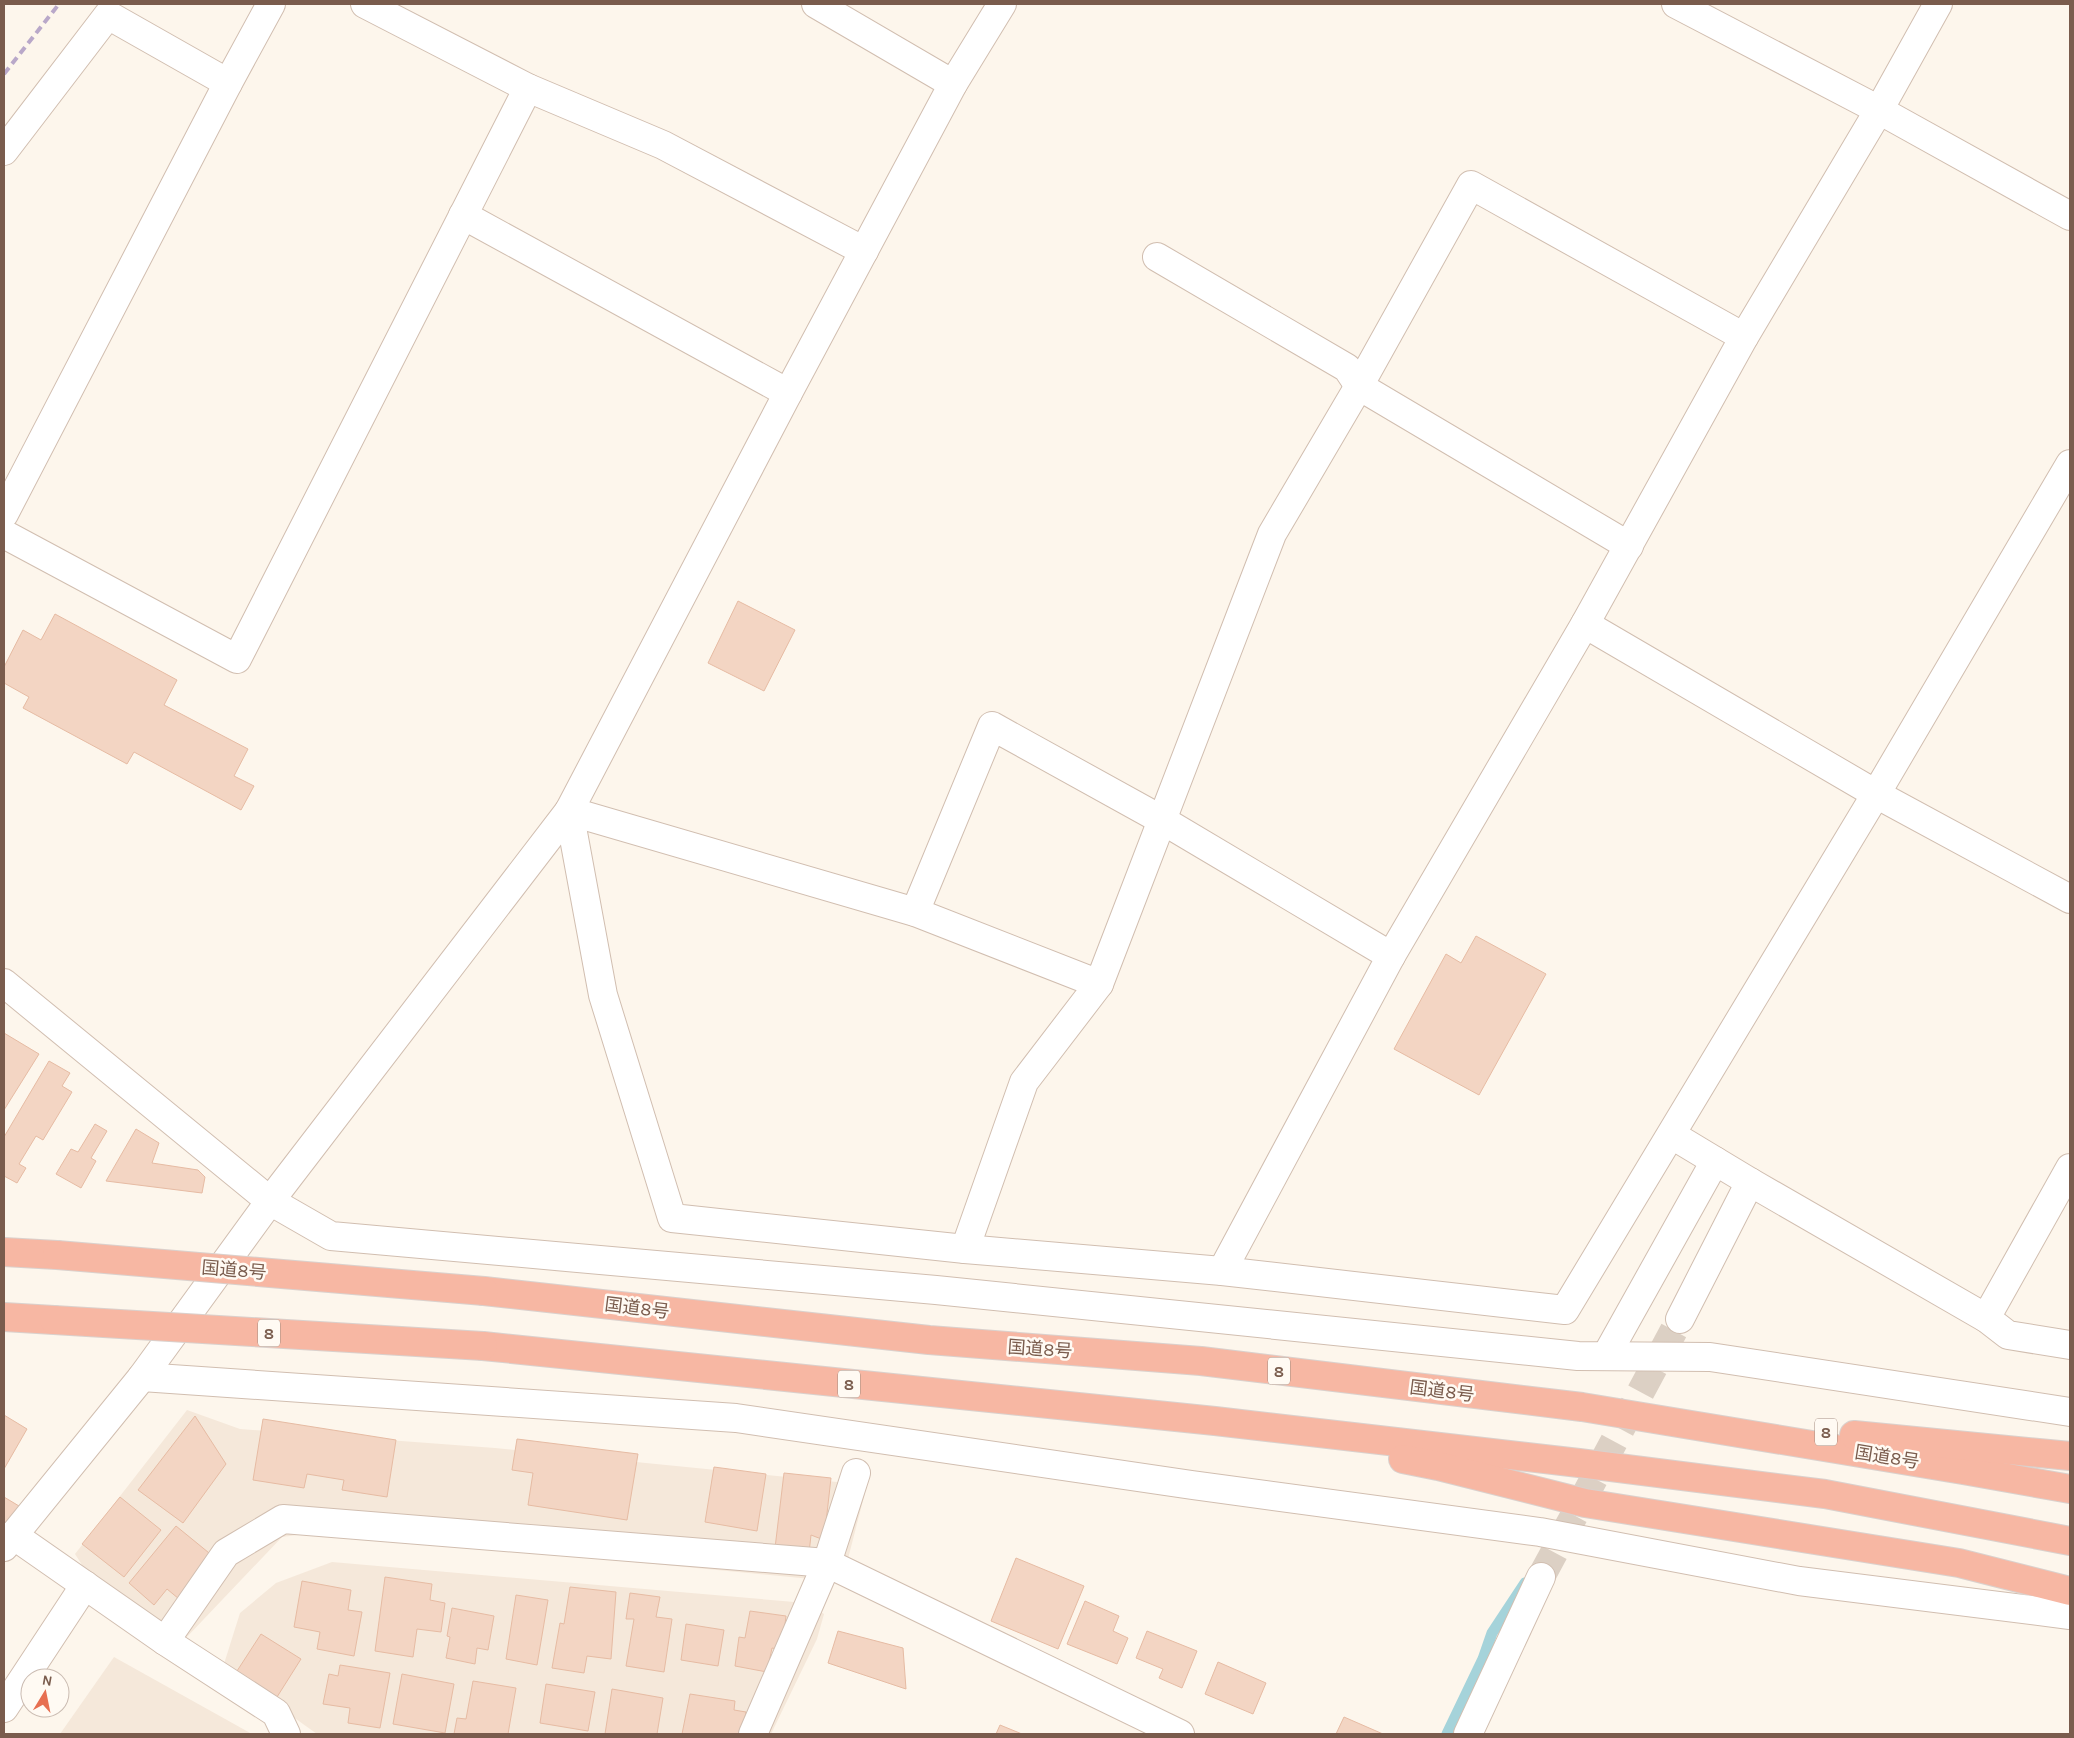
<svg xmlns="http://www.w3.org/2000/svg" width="2074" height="1738" font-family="Karla,'Noto Sans JP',sans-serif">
<rect width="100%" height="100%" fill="#fdf6ec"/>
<!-- residential -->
<g fill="#f5e8da">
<path d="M187,1410l53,19 255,19 372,37 -25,97 -522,-50 -38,5 -98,103 -100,-72 -9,-14z"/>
<path d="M332,1562l474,41 18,11 -7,25 -46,95h-454l-94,-67 17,-54 36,-30z"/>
<path d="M114,1657l138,77h-192z"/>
</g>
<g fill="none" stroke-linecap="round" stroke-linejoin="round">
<!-- stream -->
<path stroke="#a5d3da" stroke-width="11" d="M1447,1734l36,-75 9,-26 33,-50"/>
</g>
<!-- building -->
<g fill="#f3d5c3" stroke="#e6bba3">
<path d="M738,601l57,29 -31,61 -56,-28z"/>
<path d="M55,614l122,66 -13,25 84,44 -14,27 20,10 -13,24 -107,-58 -7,12 -104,-56 6,-11 -25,-14v-16l19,-37 18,10z"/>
<path d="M1476,936l70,38 -67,121 -85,-46 52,-95 15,9z"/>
<path d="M4,1033l35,21 -35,56z"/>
<path d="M49,1061l21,12 -8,13 10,6 -29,48 -7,-4 -17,28 7,4 -9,15 -13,-7v-39z"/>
<path d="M95,1124l12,7 -16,27 5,3 -15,27 -25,-14 15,-25 7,3z"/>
<path d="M136,1129l23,14 -7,20 46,7 7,7 -3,16 -96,-12z"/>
<path d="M4,1415l23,14 -23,40z"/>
<path d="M195,1416l31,48 -43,59 -45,-33z"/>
<path d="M263,1419l133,21 -9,57 -45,-7 2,-10 -37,-6 -3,14 -51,-8z"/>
<path d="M517,1439l121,15 -11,66 -99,-15 5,-32 -21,-3z"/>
<path d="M714,1467l52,7 -9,57 -52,-9z"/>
<path d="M784,1473l47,5 -7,62 -13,-5 -2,18 -34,-5z"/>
<path d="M4,1497l30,18 -30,40z"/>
<path d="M120,1497l41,33 -37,47 -42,-33z"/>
<path d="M176,1526l38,31 -35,42 -12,-10 -13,16 -25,-22z"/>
<path d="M1016,1558l68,28 -26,63 -67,-28z"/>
<path d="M385,1577l47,7 -2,16 15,3 -4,29 -24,-3 -4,28 -38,-6z"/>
<path d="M302,1581l49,9 -3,20 14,2 -8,44 -37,-7 3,-17 -26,-5z"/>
<path d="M570,1587l46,5 -5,67 -24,-3 -3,17 -32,-5 8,-45 4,1z"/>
<path d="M630,1593l30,4 -4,20 16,2 -8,53 -38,-6 8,-47h-8z"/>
<path d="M516,1595l32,5 -11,65 -31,-6z"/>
<path d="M1085,1601l34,15 -6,15 15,7 -11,26 -50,-20z"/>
<path d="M452,1608l42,8 -6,34 -11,-2 -2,16 -29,-6 4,-21 -3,-1z"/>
<path d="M750,1611l36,5 -4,34 -10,-2 -5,24 -32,-6 4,-29 6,1z"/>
<path d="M686,1624l38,6 -6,36 -37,-6z"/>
<path d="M838,1631l65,17 3,41 -78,-26z"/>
<path d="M1147,1631l50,20 -15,37 -23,-10 4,-9 -27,-11z"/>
<path d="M261,1634l40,25 -24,38 -40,-26z"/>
<path d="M1218,1662l48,21 -13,31 -48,-20z"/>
<path d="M340,1665l50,8 -10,55 -32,-5 2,-15 -27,-4 6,-30 9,2z"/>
<path d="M402,1674l52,10 -9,49 -52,-9z"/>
<path d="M473,1681l43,7 -8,46h-54l3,-16 9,1z"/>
<path d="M546,1684l49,8 -7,39 -48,-8z"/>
<path d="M612,1689l51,9 -6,36h-52z"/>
<path d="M690,1694l45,7 -1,9 12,2 -4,22h-60z"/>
<path d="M1344,1717l39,17h-47z"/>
<path d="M1000,1725l22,9h-26z"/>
</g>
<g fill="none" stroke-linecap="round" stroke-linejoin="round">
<!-- minor-tunnel -->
<path stroke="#dcd0c4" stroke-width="28" stroke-dasharray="28 14" stroke-linecap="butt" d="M1541,1577l139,-258"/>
<!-- minor casing -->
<g stroke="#d1beb0" stroke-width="30">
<g id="minor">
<path d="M365,4l163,84 135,57 201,106"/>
<path d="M816,4l137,80"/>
<path d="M1676,4l203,106 191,106"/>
<path d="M4,151l104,-136 120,68"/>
<path d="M463,215l325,178"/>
<path d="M1157,257l190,111 12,18 270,160"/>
<path d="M4,514l224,-431 43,-79"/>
<path d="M4,534l233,125 291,-571"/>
<path d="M1585,624l291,170 194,105"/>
<path d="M569,811l34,184 69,223 293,31 257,22 343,39 311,-516 194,-330"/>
<path d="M569,811l346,101 184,72"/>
<path d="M915,912l77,-186 170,94 229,136"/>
<path d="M4,983l266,218 61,35 605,54 642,66 132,1 360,55"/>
<path d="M1672,1135l78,47 236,136 22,17 62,10"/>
<path d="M965,1249l59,-167 75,-98 173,-450 87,-148 112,-201 273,152"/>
<path d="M1222,1271l169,-315 194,-332 159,-287 135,-227 59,-106"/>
<path d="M1986,1318l84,-150"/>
<path d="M1680,1319l70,-137"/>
<path d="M1606,1356l109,-195"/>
<path d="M142,1377l594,41 456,67 348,47 259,49 271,34"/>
<path d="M13,1535l152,106 111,72 10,21"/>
<path d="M4,1547l138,-170 128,-176 299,-390 219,-418 165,-309 49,-80"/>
<path d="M165,1641l61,-88 57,-34 544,44 353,171"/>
<path d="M4,1708l81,-123"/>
<path d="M753,1734l74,-171 29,-90"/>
<path d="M1468,1734l73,-157"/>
</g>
</g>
<!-- highway casing -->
<g stroke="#dad1cd" stroke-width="30">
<g id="highway">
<path d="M4,1252l53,3"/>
<path d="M484,1291l445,49 272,21 381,46 381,63 107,19"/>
<path d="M4,1317l50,3"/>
<path d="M483,1346l732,75 364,42 246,31 245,47"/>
<path d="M1854,1435l216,21"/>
<path d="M1403,1459l35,7 147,37 374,60 111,28"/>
</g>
</g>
<!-- minor -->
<use href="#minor" stroke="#fff" stroke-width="28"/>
<!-- highway -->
<use href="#highway" stroke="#f7b7a3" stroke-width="28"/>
<!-- rail -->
<path stroke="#b9a8c9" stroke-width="4" stroke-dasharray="8 5" stroke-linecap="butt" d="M4,74l55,-70"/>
<!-- highway-bridge casing -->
<g stroke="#dad1cd" stroke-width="30" stroke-linecap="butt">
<g id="highway-bridge">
<path d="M57,1255l427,36"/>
<path d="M54,1320l429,26"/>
</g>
</g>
<!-- highway-bridge -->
<use href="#highway-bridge" stroke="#f7b7a3" stroke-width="28"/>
</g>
<g text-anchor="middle" stroke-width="5" stroke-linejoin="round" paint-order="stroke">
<!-- shield labels -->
<g fill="#fffaf3" stroke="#a28b7f" stroke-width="1">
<rect x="258" y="1319.5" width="22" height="27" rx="4"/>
<rect x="1268" y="1357.5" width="22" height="27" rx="4"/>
<rect x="838" y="1370.5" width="22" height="27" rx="4"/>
<rect x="1815" y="1418.5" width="22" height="27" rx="4"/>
</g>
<g font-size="16" font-weight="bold" fill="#7a5c4d">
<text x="269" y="1339">8</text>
<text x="1279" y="1377">8</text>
<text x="849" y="1390">8</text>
<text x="1826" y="1438">8</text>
</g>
<!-- street labels -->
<g font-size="18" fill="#7a5c4d" stroke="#fffaf3">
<text transform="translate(234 1270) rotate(5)" y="6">国道8号</text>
<text transform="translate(637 1308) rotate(7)" y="6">国道8号</text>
<text transform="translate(1040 1349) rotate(4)" y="6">国道8号</text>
<text transform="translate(1442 1391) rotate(7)" y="6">国道8号</text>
<text transform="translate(1887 1457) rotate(9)" y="6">国道8号</text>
</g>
</g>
<!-- border -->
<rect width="2074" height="1738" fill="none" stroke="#7a5c4d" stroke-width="10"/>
<!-- north arrow -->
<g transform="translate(45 1693) rotate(10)"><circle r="24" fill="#fffaf3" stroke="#cabbb1"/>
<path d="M0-4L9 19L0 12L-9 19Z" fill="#e76f51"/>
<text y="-8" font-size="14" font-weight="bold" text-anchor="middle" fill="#7a5c4d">N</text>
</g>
</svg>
